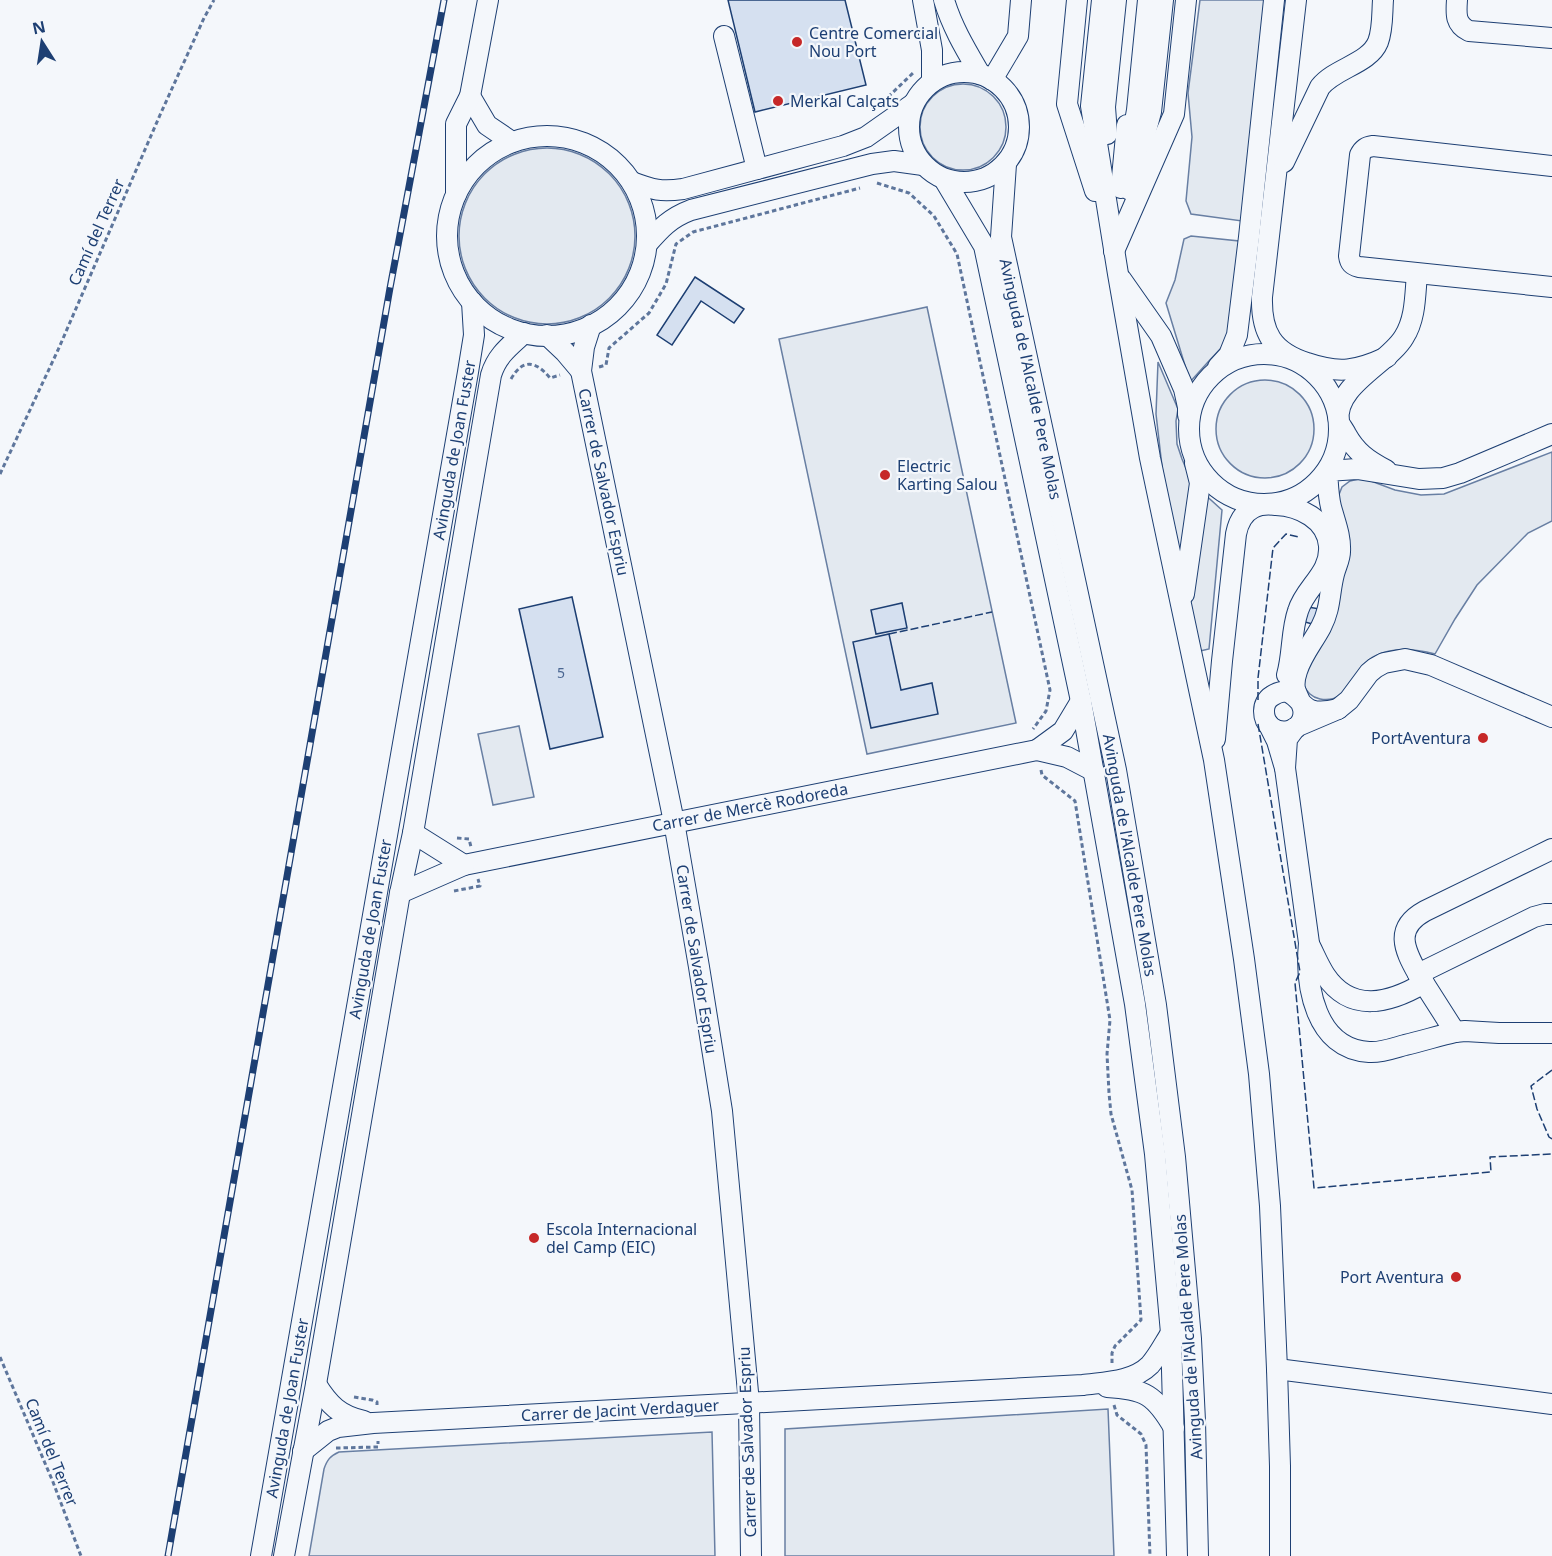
<svg xmlns="http://www.w3.org/2000/svg" width="1552" height="1556" font-family="'Noto Sans',sans-serif">
<rect width="100%" height="100%" fill="#f4f7fb"/>
<!-- green -->
<g fill="#e3e9f0" stroke="#687fa3" stroke-width="1.5">
<path d="M1200,0h65l-23,221 -51,-7 -5,-13 6,-64 -4,-44z"/>
<circle cx="963" cy="127" r="43"/>
<circle cx="547" cy="236" r="88"/>
<path d="M1191,236l48,5 -9,89 -7,16 -15,16 -18,20 -24,-79 9,-23 9,-41z"/>
<path d="M927,307l89,416 -149,31 -88,-415z"/>
<path d="M1158,362l20,47 -2,12 1,23 5,15 9,21 10,11 21,19 -13,139 -9,2 -37,-176 -7,-61z"/>
<circle cx="1265" cy="429" r="49"/>
<path d="M1552,452v69l-24,12 -51,52 -22,34 -20,35c-19,-5 -41,-8 -60,2 -23,11 -25,49 -55,43 -9,-2 -13,-7 -17,-15l6,-25 29,-162 4,-10 8,-6 13,-3 32,12 26,5 23,-1z"/>
<path d="M519,726l15,71 -41,8 -15,-71z"/>
<path d="M1108,1409l6,147h-329v-127z"/>
<path d="M712,1432l3,124h-406l15,-87c3,-9 6,-13 15,-17z"/>
</g>
<!-- building -->
<g fill="#d5e0f0" stroke="#1d3f73" stroke-width="1.5">
<path d="M728,0h117l21,85 -111,27z"/>
<path d="M695,277l49,32 -10,14 -33,-22 -29,44 -15,-10z"/>
<path d="M572,597l31,140 -53,12 -31,-140z"/>
<path d="M902,603l5,25 -31,6 -5,-24z"/>
<path d="M1308,607l12,2 -4,16 -11,-3z"/>
<path d="M889,634l12,56 31,-7 6,31 -67,14 -18,-86z"/>
</g>
<g fill="none" stroke-linecap="round" stroke-linejoin="round">
<!-- minor casing -->
<g stroke="#1d3f73" stroke-width="22">
<g id="minor">
<path d="M923,0l9,50v32"/>
<path d="M944,0c8,27 22,50 36,74"/>
<path d="M1077,0l-10,104 28,87"/>
<path d="M1102,0l-11,106 27,168 32,184 64,302 30,199 15,115 11,132 7,163 3,97v90"/>
<path d="M1296,0l-34,297c-1,35 10,55 45,66 32,11 50,8 80,-6"/>
<path d="M1457,0c-1,14 -2,24 12,31l83,7"/>
<path d="M724,36l33,133"/>
<circle cx="964" cy="127" r="55"/>
<path d="M992,80l26,-44 3,-36"/>
<path d="M470,96l17,29 25,17"/>
<path d="M1107,134l-2,-27 11,-107"/>
<circle cx="547" cy="236" r="100"/>
<path d="M1132,139l5,-29 11,-110"/>
<path d="M1284,162l36,-75c15,-19 49,-23 58,-45 5,-13 4,-29 5,-42"/>
<path d="M1006,164l-5,73 115,533 40,235 19,152 16,182 4,82 3,135"/>
<path d="M1552,166l-179,-20c-7,1 -10,3 -13,9l-11,101c1,7 3,9 10,11l193,20"/>
<path d="M944,179l40,67 97,455 54,303 20,150 16,179 6,223"/>
<path d="M632,182c21,8 29,10 51,7l160,-43 23,-9 47,-33"/>
<path d="M1121,188l6,-63"/>
<path d="M1130,190l21,-78 12,-112"/>
<path d="M456,194v-70l14,-28 18,-96"/>
<path d="M647,244c14,-16 23,-26 44,-34l181,-46 22,-3 29,4"/>
<path d="M1114,251l60,-137 12,-114"/>
<path d="M1121,279l40,57 23,53 4,18v8"/>
<path d="M591,325l-7,22 -3,24 93,451 25,145 23,144 27,292 2,153"/>
<path d="M547,335l18,17 16,19"/>
<circle cx="1264" cy="429" r="75"/>
<path d="M1218,367l11,-12 8,-20 12,-98 25,-237"/>
<path d="M1386,470c-19,-10 -30,-18 -40,-36 -2,-4 -6,-9 -7,-12 -6,-36 50,-59 65,-85 12,-19 11,-43 13,-63"/>
<path d="M1184,594l16,-111 -5,-20"/>
<path d="M1081,701l-18,30 -26,19 30,7 27,14"/>
<path d="M1338,709l11,-9 20,-27 6,-5 9,-5 21,-4 26,6 121,52"/>
<path d="M1269,725l8,16 8,27 2,-29 8,-11"/>
<path d="M1298,726l40,-17c-8,2 -19,4 -27,1 -13,-4 -18,-28 -39,-14 -5,3 -8,9 -8,15 0,7 2,12 7,16 10,8 26,5 31,-7 5,-12 -4,-20 -7,-31 -1,-5 0,-12 2,-18 5,-16 16,-29 24,-44 10,-19 8,-34 13,-53 2,-8 6,-15 6,-22 1,-16 -5,-30 -9,-45 -3,-12 -3,-24 -4,-36l30,-2 62,10 24,-1 17,-5 92,-39"/>
<path d="M1215,739l7,-78 14,-127c2,-10 7,-21 17,-26 7,-4 15,-4 23,-3 23,1 51,14 53,41 2,28 -24,41 -31,65 -7,20 -5,43 -11,64"/>
<path d="M1285,768l24,175c-4,42 6,106 60,109 12,1 25,-4 36,-7 17,-4 33,-9 50,-13l10,-1 34,2h53"/>
<path d="M464,865l573,-115"/>
<path d="M400,893l64,-28 -51,-32"/>
<path d="M1310,946c5,10 9,20 15,29 26,39 65,28 99,8"/>
<path d="M1418,974c-14,-25 -24,-46 7,-63l127,-62"/>
<path d="M1455,1032l-37,-58 116,-57 11,-3h7"/>
<path d="M1277,1369l275,35"/>
<path d="M316,1384c13,21 24,32 48,37"/>
<path d="M1107,1387c38,2 48,8 67,41"/>
<path d="M303,1451l25,-20 10,-4 35,-4 710,-38c22,-3 50,-3 67,-20 8,-9 14,-21 21,-32"/>
<path d="M261,1556l207,-1184 6,-37 -2,-33"/>
<path d="M284,1556l32,-172 84,-491 13,-60 78,-458c6,-20 19,-29 33,-42"/>
</g>
</g>
<!-- path -->
<g stroke="#5e769c" stroke-width="3" stroke-dasharray="4.5 3" stroke-linecap="butt">
<path d="M888,97l25,-24"/>
<path d="M877,183l32,10 25,23 23,38 93,436 -4,21 -13,18"/>
<path d="M599,367l7,-2 3,-17 40,-35 17,-29 10,-40 17,-12 167,-44"/>
<path d="M511,379c12,-21 25,-18 39,-1l10,-3"/>
<path d="M0,474l58,-124 102,-235 44,-97 10,-18"/>
<path d="M1041,770l1,5 33,26 35,219 -3,34 2,39 2,21 21,76 9,130 -26,26 -3,7v10"/>
<path d="M457,838l12,1 2,8"/>
<path d="M454,891l26,-5 -2,-7"/>
<path d="M0,1357l53,125 28,74"/>
<path d="M354,1397l18,3 5,2v3"/>
<path d="M1114,1405l3,10 24,19 5,11 4,111"/>
<path d="M336,1448l42,-1v-6"/>
</g>
<!-- minor -->
<use href="#minor" stroke="#f4f7fb" stroke-width="20"/>
<!-- rail casing -->
<g stroke="#1d3f73" stroke-width="7">
<path id="rail" d="M168,1556l222,-1268 54,-288"/>
</g>
<!-- rail -->
<use href="#rail" stroke="#f4f7fb" stroke-width="4.5" stroke-dasharray="14" stroke-linecap="butt"/>
<!-- fence -->
<g stroke="#1d3f73" stroke-width="1.5" stroke-dasharray="8 3" stroke-linecap="butt">
<path d="M889,634l103,-22"/>
<path d="M1258,700v-22l15,-130 13,-14 13,3"/>
<path d="M1258,724l42,248 -5,11 19,205 177,-16 -1,-15 62,-3"/>
<path d="M1552,1070l-21,16 6,23 12,28 3,2"/>
</g>
</g>
<!-- markers -->
<g fill="#c62828" stroke="#f4f7fb" stroke-width="2">
<circle cx="797" cy="42" r="6"/>
<circle cx="778" cy="101" r="6"/>
<circle cx="885" cy="475" r="6"/>
<circle cx="1483" cy="738" r="6"/>
<circle cx="534" cy="1238" r="6"/>
<circle cx="1456" cy="1277" r="6"/>
</g>
<g text-anchor="middle" stroke-width="4.5" stroke-linejoin="round" paint-order="stroke">
<!-- number labels -->
<g font-size="14" fill="#4b6792">
<text x="561" y="678">5</text>
</g>
<!-- poi labels -->
<g font-size="16" fill="#1d3f73" stroke="#f4f7fb" text-anchor="start">
<text x="809" y="39">Centre Comercial<tspan x="809" dy="18">Nou Port</tspan></text>
<text x="790" y="107">Merkal Calçats</text>
<text x="897" y="472">Electric<tspan x="897" dy="18">Karting Salou</tspan></text>
<text x="1471" y="744" text-anchor="end">PortAventura</text>
<text x="546" y="1235">Escola Internacional<tspan x="546" dy="18">del Camp (EIC)</tspan></text>
<text x="1444" y="1283" text-anchor="end">Port Aventura</text>
</g>
<!-- street labels -->
<g font-size="16" fill="#1d3f73" stroke="#f4f7fb">
<text transform="translate(96 232) rotate(-66)" y="6">Camí del Terrer</text>
<text transform="translate(1031 379) rotate(78)" y="6">Avinguda de l'Alcalde Pere Molas</text>
<text transform="translate(454 450) rotate(-80)" y="6">Avinguda de Joan Fuster</text>
<text transform="translate(604 482) rotate(78)" y="6">Carrer de Salvador Espriu</text>
<text transform="translate(750 807) rotate(-11)" y="6">Carrer de Mercè Rodoreda</text>
<text transform="translate(1130 855) rotate(80)" y="6">Avinguda de l'Alcalde Pere Molas</text>
<text transform="translate(370 929) rotate(-80)" y="6">Avinguda de Joan Fuster</text>
<text transform="translate(697 959) rotate(81)" y="6">Carrer de Salvador Espriu</text>
<text transform="translate(1188 1337) rotate(-94)" y="6">Avinguda de l'Alcalde Pere Molas</text>
<text transform="translate(287 1408) rotate(-80)" y="6">Avinguda de Joan Fuster</text>
<text transform="translate(620 1410) rotate(-3)" y="6">Carrer de Jacint Verdaguer</text>
<text transform="translate(747 1442) rotate(-92)" y="6">Carrer de Salvador Espriu</text>
<text transform="translate(52 1452) rotate(68)" y="6">Camí del Terrer</text>
</g>
</g>
<!-- north arrow -->
<g transform="translate(42 42) rotate(348)" stroke="#f4f7fb" stroke-width="4.5" paint-order="stroke">
<path d="M0-4.5L10 22L0 15L-10 22Z" fill="#1d3f73"/>
<text y="-9" font-size="16" font-weight="bold" text-anchor="middle" fill="#1d3f73">N</text>
</g>
</svg>
